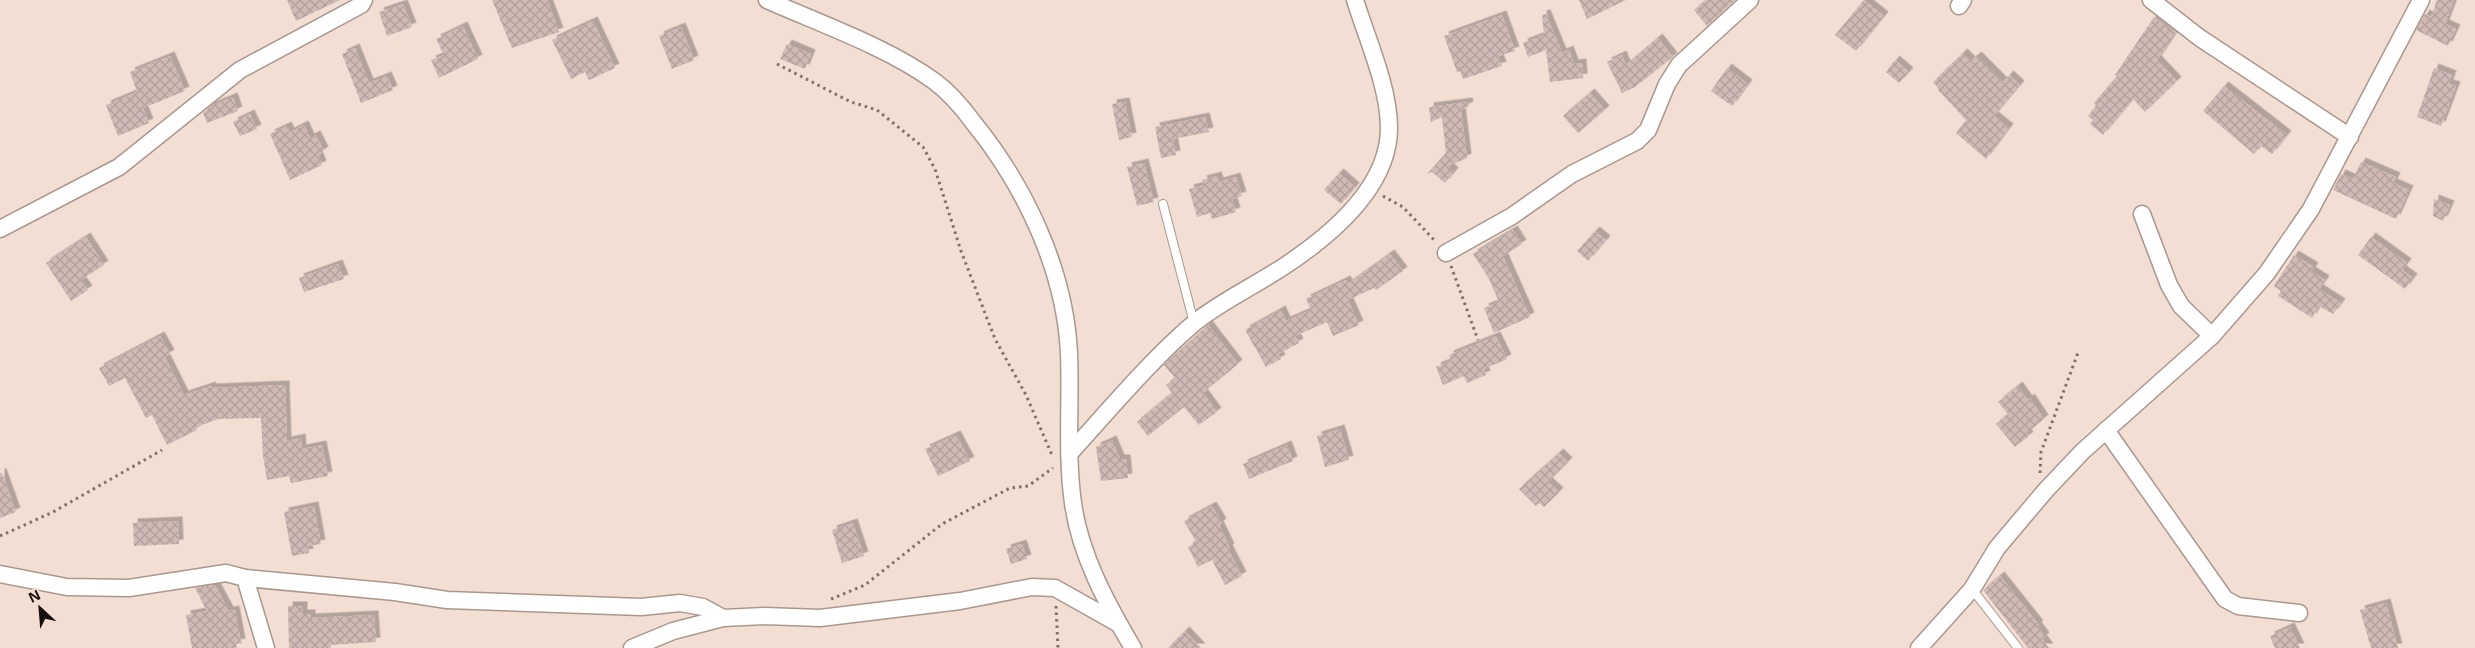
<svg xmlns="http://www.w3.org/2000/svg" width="2475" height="648" font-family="'Noto Sans',sans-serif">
<defs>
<pattern id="building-cross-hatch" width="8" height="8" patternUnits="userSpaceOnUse" patternTransform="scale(1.25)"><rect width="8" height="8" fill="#d0bab6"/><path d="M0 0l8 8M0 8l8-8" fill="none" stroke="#b29f9b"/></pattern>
<filter id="shadow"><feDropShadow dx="4.5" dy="-4.5" stdDeviation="0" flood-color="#0004"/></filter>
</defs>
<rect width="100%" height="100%" fill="#f2ded3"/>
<!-- building -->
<g fill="url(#building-cross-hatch)" filter="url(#shadow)">
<path d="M287,0h53l-44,21z"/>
<path d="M492,0h55l12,32 -47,16z"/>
<path d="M1579,0h47l-39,19z"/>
<path d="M1707,0h28l-28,26 -13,-16z"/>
<path d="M1864,0l20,16 -28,35 -21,-16z"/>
<path d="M2437,0h17l-9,24 11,5 -8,17 -32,-16 9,-16 6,3z"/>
<path d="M403,4l9,23 -25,9 -8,-24z"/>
<path d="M1546,14l16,39 7,-3 5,14 8,-1 1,15 -33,4 -4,-32 -18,7 -5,-14 21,-8 -2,-20z"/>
<path d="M1502,15l13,36 -17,5 4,10 -39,13 -3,-8 -3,1 -13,-36z"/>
<path d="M2154,17l22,15 -19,28 20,21 -32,31 -12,-13 -30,36 -13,-11 3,-4 -5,-4 8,-11 -2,-2 23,-27 -2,-1z"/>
<path d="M593,21l22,47 -26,12 -4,-8 -14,7 -19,-39z"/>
<path d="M463,26l15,33 -39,19 -8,-18 13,-5 -8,-16z"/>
<path d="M681,27l13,33 -22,9 -13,-33z"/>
<path d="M1658,38l15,19 -38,30 -13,6 -15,-31 15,-7 4,10z"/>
<path d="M787,44l24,10 -6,15 -25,-10z"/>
<path d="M355,48l14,35 18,-7 6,14 -32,13 -19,-49z"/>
<path d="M1963,53l8,8 6,-5 26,26 6,-7 11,10 -26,31 15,12 -23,31 -30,-26 10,-13 -28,-30 1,-1 -6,-7z"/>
<path d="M170,56l15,35 -42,17 6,15 -31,13 -12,-31 31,-13 -7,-20z"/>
<path d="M1895,60l14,12 -10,11 -13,-11z"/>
<path d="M1727,68l21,16 -16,22 -21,-15z"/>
<path d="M2434,68l18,7 -3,9 7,2 -15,40 -24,-9z"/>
<path d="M2224,86l63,49 -15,19 -11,-8 -7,8 -51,-43z"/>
<path d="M1590,93l15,17 -27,23 -15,-17z"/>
<path d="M233,97l5,14 -31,12 -4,-10 8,-7z"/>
<path d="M1125,102l7,35 -13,3 -7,-36z"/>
<path d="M1468,102l1,4 -8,4 6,48 -19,8 6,6 -9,11 -13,-11 -5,2 19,-21 -4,-36 -11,5 -2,-15z"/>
<path d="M250,114l7,15 -17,7 -7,-14z"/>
<path d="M1205,117l4,15 -36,7 3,16 -15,3 -6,-31z"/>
<path d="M304,125l6,13 6,-3 8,16 -6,4 4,10 -32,15 -20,-46 17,-8 3,6z"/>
<path d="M2361,162l35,15 -3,6 16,7 -13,29 -63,-29 8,-16 12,5z"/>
<path d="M1144,163l10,39 -17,4 -10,-39z"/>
<path d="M1339,173l16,14 -14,17 -17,-14z"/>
<path d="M1217,176l2,6 17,-5 6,19 -10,3 4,13 -24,7 -2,-6 -13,4 -8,-28 15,-4 -2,-5z"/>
<path d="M2434,199l16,6 -7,16 -10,-5z"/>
<path d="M1513,230l9,14 -19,12 27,61 -36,16 -10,-25 15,-6 -10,-23 -16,-25z"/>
<path d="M1595,231l11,9 -18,21 -11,-10z"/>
<path d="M86,237l18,28 -23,15 7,10 -17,11 -25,-38z"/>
<path d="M2371,237l36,26 -5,7 11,8 -8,11 -47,-34z"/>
<path d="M1390,254l13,17 -27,19 -2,-2 -26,12 11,25 -26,11 -6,-14 -32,14 4,7 -21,11 3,5 -15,8 -21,-37 36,-20 5,11 25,-11 -5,-11 40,-19 2,4z"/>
<path d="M2294,255l20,12 -3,4 14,9 -6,9 22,14 -8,11 -14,-8 -7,12 -34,-22 3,-5 -7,-5z"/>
<path d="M338,264l6,15 -40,13 -5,-14z"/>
<path d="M1208,325l30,39 -35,29 14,19 -18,13 -15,-18 -36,29 -11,-14 35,-29 -6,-8 9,-7 -11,-13z"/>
<path d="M160,336l10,18 -5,3 19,38 27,-9 1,2 73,-3 2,56 14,-3 1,11 20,-4 6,31 -37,7 -2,-7 -22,4 -4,-24 -2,-38 -43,1 -22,8 1,3 -30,15 -15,-30 -6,3 -21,-40 -16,8 -10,-18z"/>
<path d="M1496,336l11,23 -23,10 2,6 -19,8 -3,-7 -21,9 -7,-18 15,-6 -2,-6z"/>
<path d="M2018,386l10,14 2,-2 14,21 -17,14 2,3 -14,11 -19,-23 12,-10 -10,-12z"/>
<path d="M1340,429l9,31 -24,7 -8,-31z"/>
<path d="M956,435l14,26 -32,15 -13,-27z"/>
<path d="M1112,440l8,19h6l2,19 -27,3 -5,-34z"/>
<path d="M1287,445l6,16 -44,18 -6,-15z"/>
<path d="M1559,453l9,9 -20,20 11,10 -15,15 -5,-4 -3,3 -17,-17z"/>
<path d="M0,473h2l14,39 -16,6z"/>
<path d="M314,506l7,38 -13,2 1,7 -17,3 -8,-44z"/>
<path d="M1212,506l10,17 -3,2 11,23 -2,1 14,27 -17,9 -13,-25 -14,7 -10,-20 8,-5 -12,-21z"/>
<path d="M178,521l1,23 -45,2 -1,-23z"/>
<path d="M853,523l11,33 -22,7 -10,-33z"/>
<path d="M1022,544l5,15 -16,5 -5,-15z"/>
<path d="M2000,576l39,49 -2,1 8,11 -3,2 7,9h-21l-45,-58z"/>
<path d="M215,585l14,26 6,-1 6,33 -5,1 1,4h-45l-6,-33 21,-4 -12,-23z"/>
<path d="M2386,603l12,45h-27l-11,-38z"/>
<path d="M288,606h15v8h8v4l63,-3 2,27 -45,3v3h-42z"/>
<path d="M2290,627l10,21h-25l-5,-12z"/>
<path d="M1185,631l16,17h-33z"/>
</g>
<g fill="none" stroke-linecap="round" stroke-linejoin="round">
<!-- lane casing -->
<g stroke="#aa988e" stroke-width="10">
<g id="lane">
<path d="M1163,204l31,119"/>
<path d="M1972,589l46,59"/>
</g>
</g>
<!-- street casing -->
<g stroke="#aa988e" stroke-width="19">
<g id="street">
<path d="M767,0c54,24 120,47 167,81 15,11 28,26 39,41 52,64 92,148 96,231 2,50 -3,101 4,150 7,52 34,101 60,145"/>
<path d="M2151,0l49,38 150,99"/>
<path d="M1959,6l4,-6"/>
<path d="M2142,214l27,71 12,21 31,30"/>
<path d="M0,229l119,-62 121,-97 121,-65 3,-5"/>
<path d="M1446,253l66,-37 60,-42 65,-33 11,-11 19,-46 12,-19 71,-65"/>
<path d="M2106,430l119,169 13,7 61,7"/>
<path d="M1070,453c39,-43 80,-92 123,-129 25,-21 65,-40 93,-59 45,-30 103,-78 103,-137 0,-41 -22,-89 -34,-128"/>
<path d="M0,574l67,13 62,1 97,-15 19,5 21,70"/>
<path d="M245,578l150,14 52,8 194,7 39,-4 23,4 20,11"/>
<path d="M632,648l41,-17 50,-13 42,-2 55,2 140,-17 72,-14 23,1 64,36"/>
<path d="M1919,648l53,-59 25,-41 49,-58 37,-39 129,-115 55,-63 44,-64 110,-209"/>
</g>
</g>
<!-- path -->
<g stroke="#7e716a" stroke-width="3" stroke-dasharray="2.5 4" stroke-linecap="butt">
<path d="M777,64l74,38 26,8 46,37 12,22 26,82 34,88 31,56 26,60"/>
<path d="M1383,196l20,11 33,35"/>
<path d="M1451,266l27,74"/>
<path d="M2040,473l1,-21 38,-102"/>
<path d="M0,536l53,-24 109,-62"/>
<path d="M831,599l34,-14 77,-61 68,-36 18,-2 25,-18"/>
<path d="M1056,606l2,42"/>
</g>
<!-- lane -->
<use href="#lane" stroke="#fff" stroke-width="8"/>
<!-- street -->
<use href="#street" stroke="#fff" stroke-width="16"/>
</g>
<!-- north arrow -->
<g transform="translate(40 608) rotate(334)" stroke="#f2ded3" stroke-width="4" paint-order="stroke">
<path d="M0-4L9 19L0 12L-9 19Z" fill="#150e0b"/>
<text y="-8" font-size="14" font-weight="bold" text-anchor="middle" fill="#150e0b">N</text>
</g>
</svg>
